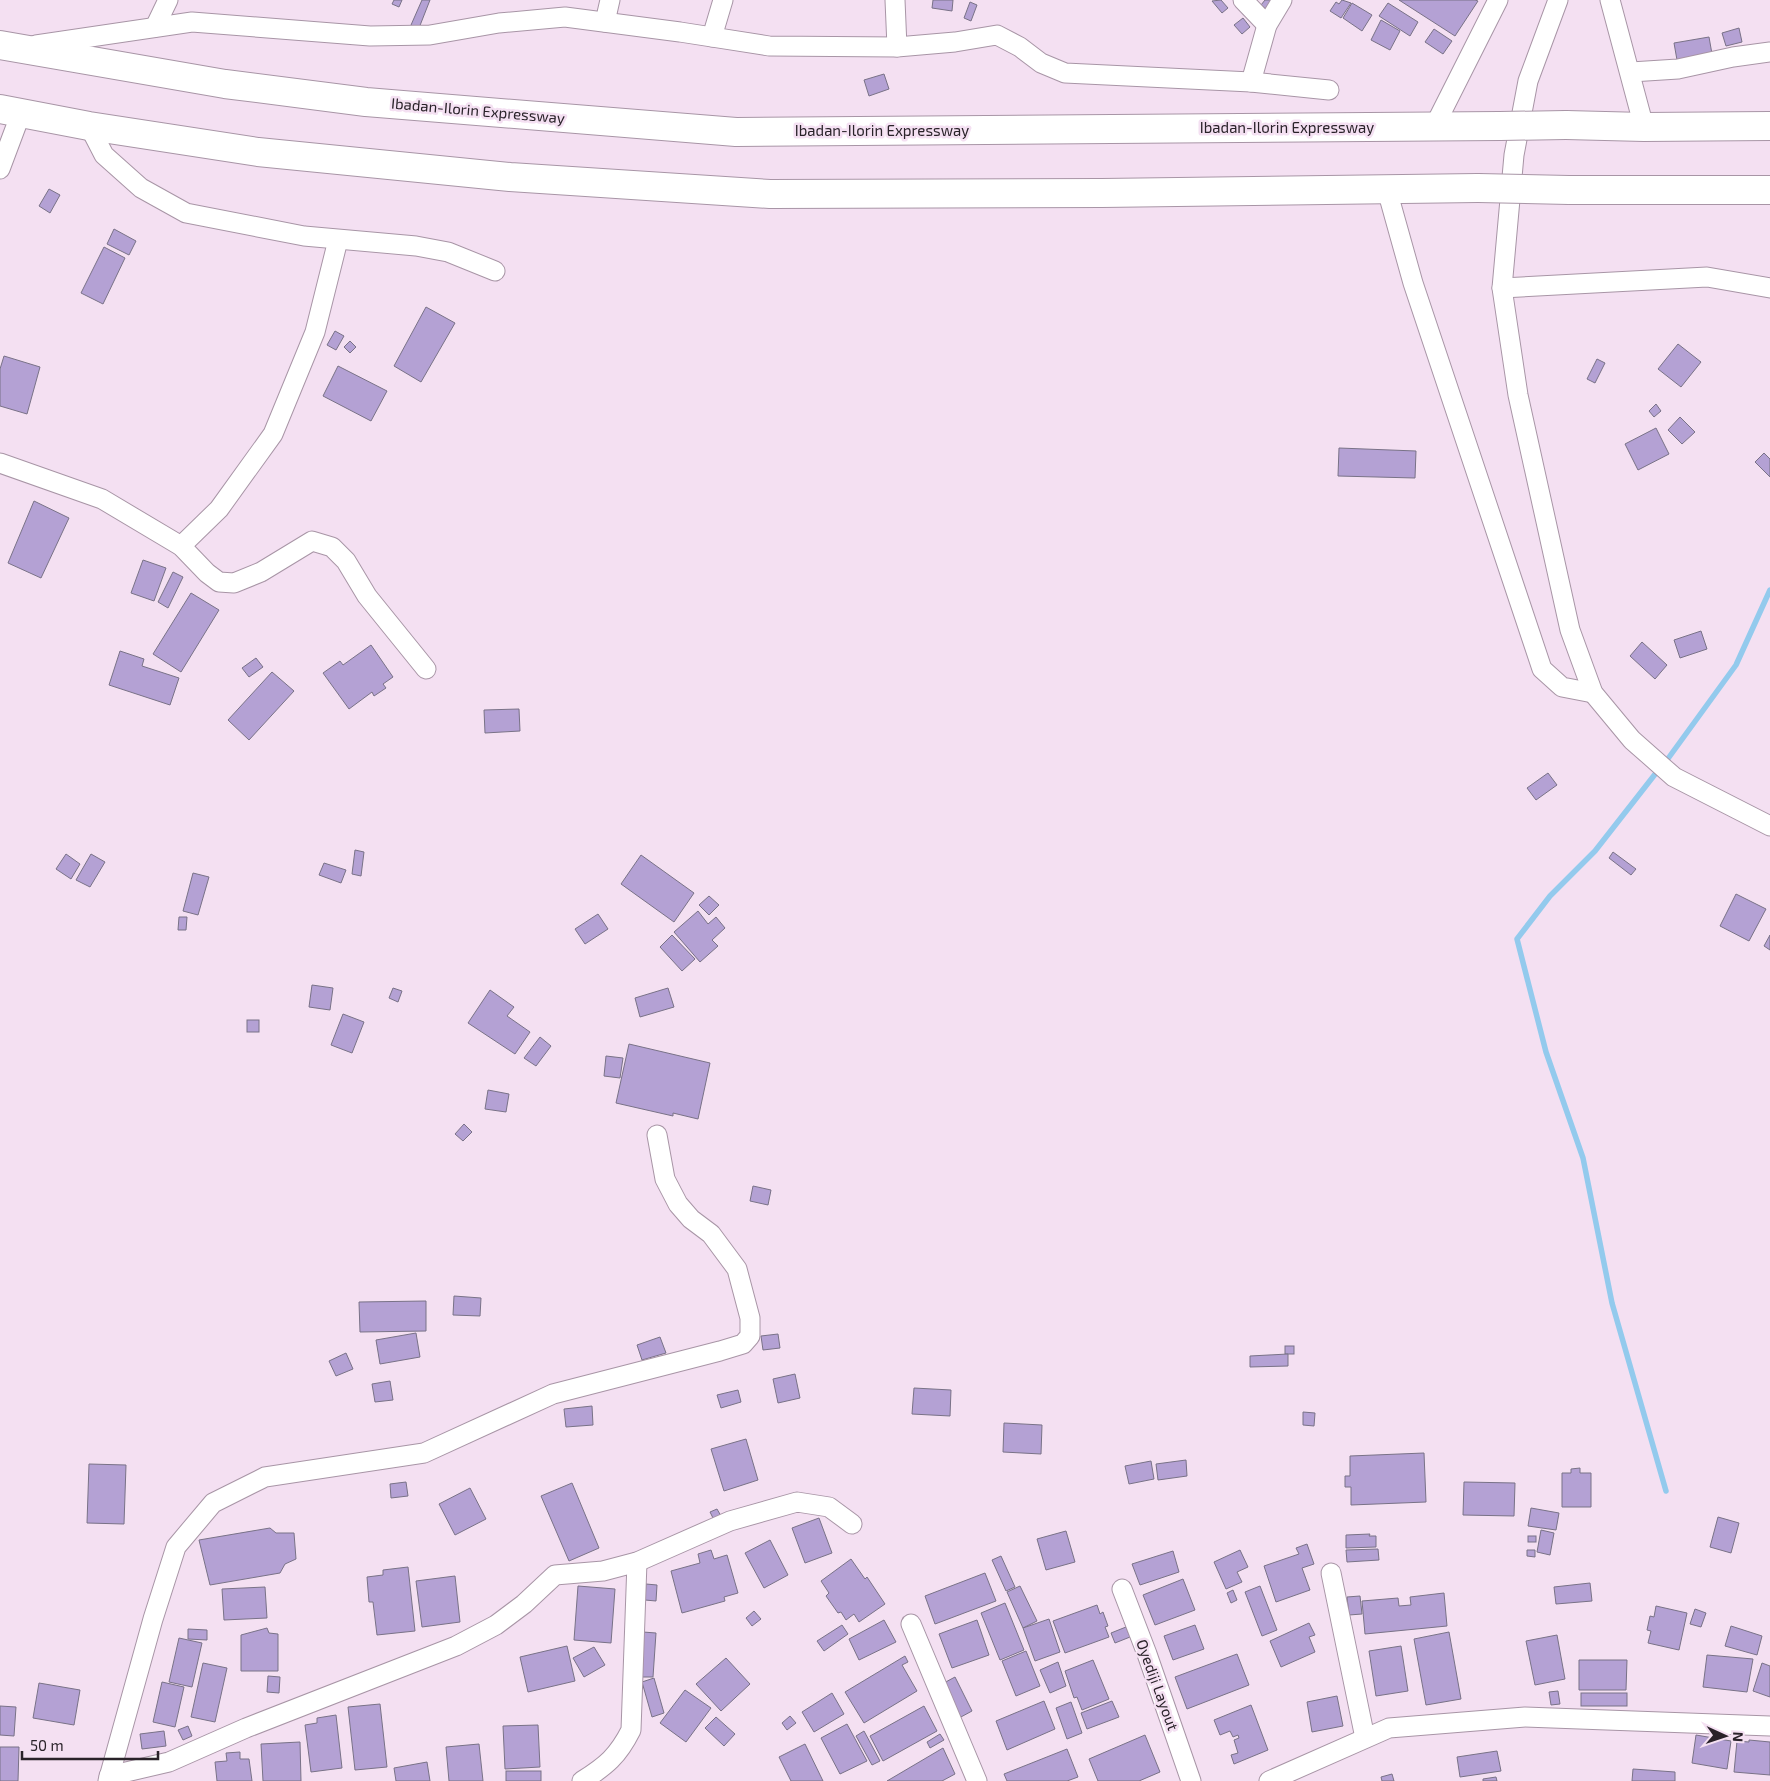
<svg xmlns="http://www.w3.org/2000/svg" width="1770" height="1781" font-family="'Exo 2',sans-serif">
<rect width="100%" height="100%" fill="#f4e0f2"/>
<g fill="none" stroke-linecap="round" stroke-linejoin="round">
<!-- stream -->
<g stroke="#93caed" stroke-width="5.5">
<path d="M1667,760l69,-95 34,-75"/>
<path d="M1656,773l-61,78 -45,45 -33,43 29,113 37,106 29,145 54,188"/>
</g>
</g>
<!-- building -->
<g fill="#b4a1d4" stroke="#797287">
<path d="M394,0h8l-3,7 -7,-3z"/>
<path d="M422,0h8l-11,28 -8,-3z"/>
<path d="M933,0h20l-1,11 -20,-3z"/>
<path d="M1221,0l7,8 -6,5 -10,-12z"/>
<path d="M1265,0h10l-8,10 -6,-5z"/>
<path d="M1342,0l9,3 -10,15 -11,-7 6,-9 3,2z"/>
<path d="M1399,0h76l3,1 -23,35z"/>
<path d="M970,2l7,3 -6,16 -7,-3z"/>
<path d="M1352,3l20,12 -10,16 -19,-13z"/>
<path d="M1388,3l30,19 -8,14 -31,-20z"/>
<path d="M1243,18l7,9 -8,7 -8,-9z"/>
<path d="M1381,20l19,11 -10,19 -19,-10z"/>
<path d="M1739,28l3,14 -16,4 -4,-13z"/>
<path d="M1434,29l18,12 -9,13 -18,-12z"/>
<path d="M1709,37l3,17 -35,6 -3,-17z"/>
<path d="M884,74l5,15 -20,7 -5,-16z"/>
<path d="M49,189l11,6 -10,18 -11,-7z"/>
<path d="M114,229l22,12 -7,14 -22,-11z"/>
<path d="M104,247l21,11 -22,46 -22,-11z"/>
<path d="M426,307l29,16 -34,59 -27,-16z"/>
<path d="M335,331l9,5 -8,14 -9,-5z"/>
<path d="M350,341l6,6 -6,6 -6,-6z"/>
<path d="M1678,344l23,18 -20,25 -23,-18z"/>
<path d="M4,356l36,11 -13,47 -27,-8v-37z"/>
<path d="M1597,359l8,4 -10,20 -8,-4z"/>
<path d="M338,366l49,25 -16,30 -48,-25z"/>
<path d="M1656,404l5,7 -7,6 -5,-6z"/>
<path d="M1680,417l15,15 -13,12 -14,-14z"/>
<path d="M1656,428l13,26 -31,16 -13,-26z"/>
<path d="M1339,448l77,3 -1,27 -77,-2z"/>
<path d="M1764,453l6,6v18l-15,-15z"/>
<path d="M34,501l35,17 -28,60 -33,-15z"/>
<path d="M143,560l23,8 -12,33 -23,-8z"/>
<path d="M173,572l10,5 -15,31 -10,-6z"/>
<path d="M191,593l28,17 -38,62 -28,-18z"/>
<path d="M1701,631l6,18 -27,9 -6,-18z"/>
<path d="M1642,642l25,23 -12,14 -25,-23z"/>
<path d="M371,645l22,32 -10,7 3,4 -12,8 -2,-4 -23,17 -26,-36 17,-12 3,4z"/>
<path d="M120,651l24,8 -2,7 37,12 -9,27 -61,-20z"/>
<path d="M256,658l7,9 -14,10 -7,-9z"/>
<path d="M272,672l22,19 -45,49 -21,-20z"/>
<path d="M519,709l1,22 -35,2 -1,-23z"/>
<path d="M1548,773l9,12 -21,15 -9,-12z"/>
<path d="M355,850l9,2 -3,24 -9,-2z"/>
<path d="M1613,852l23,17 -5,6 -22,-17z"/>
<path d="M66,854l14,10 -9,15 -15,-10z"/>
<path d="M91,854l14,8 -15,25 -14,-7z"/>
<path d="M641,855l53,38 -20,29 -53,-38z"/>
<path d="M324,863l22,7 -5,13 -22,-8z"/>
<path d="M193,873l16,4 -11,38 -15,-4z"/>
<path d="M1736,894l30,15 -17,32 -29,-15z"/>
<path d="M709,896l10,9 -10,10 -10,-10z"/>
<path d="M698,911l10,13 8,-7 9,11 -13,12 6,6 -18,16 -26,-30z"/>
<path d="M598,914l10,15 -23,15 -10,-15z"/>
<path d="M179,917h8l-1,13h-8z"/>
<path d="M672,935l23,24 -13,12 -22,-24z"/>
<path d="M1770,935v15l-6,-4z"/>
<path d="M312,985l21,3 -3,22 -21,-3z"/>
<path d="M393,988l9,3 -4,11 -9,-4z"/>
<path d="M668,988l6,19 -34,10 -5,-19z"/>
<path d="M490,990l24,17 -7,9 23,16 -15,22 -47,-31z"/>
<path d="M343,1014l21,8 -12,31 -21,-8z"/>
<rect x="247" y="1020" width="12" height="12"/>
<path d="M540,1037l11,9 -15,20 -12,-8z"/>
<path d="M629,1044l81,19 -12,56 -25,-6v3l-57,-13z"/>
<path d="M606,1056l17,2 -3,20 -16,-2z"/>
<path d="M488,1090l21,4 -3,18 -21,-3z"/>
<path d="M464,1124l8,8 -9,9 -8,-7z"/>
<path d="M753,1186l18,4 -3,15 -18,-4z"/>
<path d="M454,1296l27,2 -1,18 -27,-1z"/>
<path d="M426,1301v30l-66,1 -1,-30z"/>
<path d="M416,1333l4,24 -40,7 -4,-24z"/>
<path d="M778,1334l2,14 -17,2 -2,-14z"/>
<path d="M660,1337l6,16 -24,7 -5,-15z"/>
<rect x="1285" y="1346" width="9" height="8"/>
<path d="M346,1353l7,16 -17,7 -7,-15z"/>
<path d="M1288,1354v12l-38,1v-11z"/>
<path d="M795,1374l5,24 -22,5 -5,-24z"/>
<path d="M390,1381l3,19 -18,2 -3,-18z"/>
<path d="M914,1388l37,2 -1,26 -38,-2z"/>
<path d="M738,1390l3,12 -20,6 -4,-13z"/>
<path d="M592,1406l1,19 -27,2 -2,-18z"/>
<path d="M1303,1412l12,1 -1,13 -11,-1z"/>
<path d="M1004,1423l38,2 -1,29 -38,-2z"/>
<path d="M746,1439l12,41 -34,11 -13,-42z"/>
<path d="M1424,1453l2,49 -75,3v-18h-6v-11h5v-20z"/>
<path d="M1186,1460l1,16 -29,4 -2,-16z"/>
<path d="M1151,1461l3,18 -25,5 -4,-18z"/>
<path d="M89,1464l37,1 -2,59 -37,-1z"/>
<path d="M1580,1468v5h11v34h-29v-34h9v-4z"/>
<path d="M406,1482l2,14 -17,2 -1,-14z"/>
<path d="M1464,1482l51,1 -1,33 -51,-1z"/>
<path d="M572,1483l27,65 -30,13 -28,-65z"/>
<path d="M470,1488l16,31 -31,16 -16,-31z"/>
<path d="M1531,1508l28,5 -3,17 -28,-4z"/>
<path d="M717,1509l4,7 -7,4 -4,-8z"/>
<path d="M1718,1517l21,6 -8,30 -21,-6z"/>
<path d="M819,1518l13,35 -27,10 -13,-35z"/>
<path d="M270,1528l6,5h18l2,26 -11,5 -5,9 -70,12 -11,-45z"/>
<path d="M1541,1530l13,3 -4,22 -13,-3z"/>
<path d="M1066,1531l9,31 -29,8 -9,-31z"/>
<path d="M1370,1534l-1,2h7v11l-30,1v-13z"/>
<rect x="1528" y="1536" width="8" height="6"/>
<path d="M770,1540l18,35 -24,13 -19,-35z"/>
<path d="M1307,1544l7,20 -12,4 8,22 -34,12 -12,-36 35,-12 -3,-6z"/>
<path d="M1378,1549l1,11 -32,2 -1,-12z"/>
<path d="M711,1550l3,9 13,-4 11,38 -14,4 1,4 -43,12 -11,-42 29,-8 -2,-9z"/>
<path d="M1240,1550l8,17 -11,5 5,10 -16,7 -12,-27z"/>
<path d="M1527,1550h8v7l-8,-1z"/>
<path d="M1173,1551l6,21 -39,13 -8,-21z"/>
<path d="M1001,1556l14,31 -9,4 -14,-31z"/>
<path d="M851,1559l14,20 2,-2 18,27 -26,18 -5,-8 -8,6 -5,-8 -3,1 -12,-17 3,-3 -8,-12z"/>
<path d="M408,1567l7,64 -38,4 -4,-33h-4l-2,-25 16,-2v-5z"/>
<path d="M985,1573l11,28 -61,23 -10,-28z"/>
<path d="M455,1576l5,46 -38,5 -6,-46z"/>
<path d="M1183,1579l12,31 -40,15 -12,-30z"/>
<path d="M1590,1583l2,18 -36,3 -2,-17z"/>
<path d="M646,1584l11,1 -1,16 -11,-1z"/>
<path d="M578,1586l37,3 -4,54 -37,-3z"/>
<path d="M1020,1586l17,35 -14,7 -16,-36z"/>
<path d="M1260,1586l17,44 -15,6 -17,-44z"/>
<path d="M265,1587l2,31 -43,2 -2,-31z"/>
<path d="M1233,1590l4,10 -6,3 -4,-10z"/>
<path d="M1444,1593l3,33 -82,8 -3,-33 36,-3 1,8 12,-1 -1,-8z"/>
<path d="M1360,1596l2,18 -13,1 -2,-18z"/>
<path d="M1005,1603l19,47 -24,10 -19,-47z"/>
<path d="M1097,1605l3,9 3,-2 5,14 -3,1 4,10 -44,16 -12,-32z"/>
<path d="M1656,1606l31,7 -8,37 -31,-7 3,-12 -4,-1 3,-14 4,1z"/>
<path d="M1695,1609l11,4 -5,14 -11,-3z"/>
<path d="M754,1611l7,8 -9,7 -6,-8z"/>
<path d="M1049,1619l11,33 -25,9 -12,-33z"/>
<path d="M884,1620l12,22 -37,18 -10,-21z"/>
<path d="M977,1620l12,35 -37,13 -13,-34z"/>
<path d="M1309,1623l6,12 -6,2 6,15 -34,15 -11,-26z"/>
<path d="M842,1625l6,9 -24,17 -7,-10z"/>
<path d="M1195,1625l9,24 -31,11 -9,-24z"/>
<path d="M1731,1626l31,10 -5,19 -32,-9z"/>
<path d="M1126,1627l4,10 -15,6 -4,-10z"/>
<path d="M267,1628l2,5 9,1v37h-37v-36z"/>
<path d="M188,1629l19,1v10l-19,-1z"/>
<path d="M643,1632l13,1 -3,44h-12z"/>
<path d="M1449,1632l12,67 -35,6 -12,-66z"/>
<path d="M1557,1635l8,44 -30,6 -9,-44z"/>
<path d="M179,1638l23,5 -10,44 -23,-5z"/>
<path d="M567,1646l8,35 -47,11 -8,-35z"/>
<path d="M1401,1646l7,45 -32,5 -7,-45z"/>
<path d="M594,1647l11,18 -21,12 -11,-19z"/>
<path d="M1026,1651l14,35 -24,10 -14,-35z"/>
<path d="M1237,1654l12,31 -62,24 -12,-32z"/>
<path d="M1707,1655l46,4 -6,33 -44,-5z"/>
<path d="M905,1656l3,6 -6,3 15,26 -53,32 -19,-31z"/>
<path d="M726,1658l24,26 -29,27 -25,-27z"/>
<path d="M1093,1660l16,39 -27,11 -5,-13 -3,1 -9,-27z"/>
<path d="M1579,1660h48l-1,30h-47z"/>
<path d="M1058,1662l8,24 -16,7 -10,-23z"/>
<path d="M203,1663l24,5 -12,54 -24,-5z"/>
<path d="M1762,1663l8,3v31l-17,-6z"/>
<path d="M268,1676l12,1 -1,16 -12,-1z"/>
<path d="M955,1677l17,34 -13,7 -17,-34z"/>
<path d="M654,1678l10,35 -12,4 -10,-35z"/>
<path d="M162,1682l22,5 -9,40 -22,-5z"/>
<path d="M39,1683l41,7 -6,35 -41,-7z"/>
<path d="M685,1690l26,18 -25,34 -26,-19z"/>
<path d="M1558,1691l2,13 -9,1 -2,-13z"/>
<path d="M832,1693l12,21 -30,18 -12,-20z"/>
<rect x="1581" y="1693" width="46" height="13"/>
<path d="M1337,1696l6,30 -31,6 -5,-30z"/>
<path d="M1044,1701l11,28 -48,21 -11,-29z"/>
<path d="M1112,1701l7,16 -32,12 -6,-16z"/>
<path d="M1071,1702l11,31 -15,6 -11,-31z"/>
<path d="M380,1704l7,63 -32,3 -7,-63z"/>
<path d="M1251,1705l17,45 -34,14 -3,-9 7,-2 -4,-13 5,-2 -1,-3 -5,2 -3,-6 -10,4 -6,-15z"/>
<path d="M0,1706l16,1 -2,29 -14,-1z"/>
<path d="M924,1706l13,25 -54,30 -13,-25z"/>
<path d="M336,1715l6,53 -31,4 -6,-47 12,-2v-5z"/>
<path d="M790,1716l6,7 -9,7 -5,-7z"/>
<path d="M716,1717l19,17 -11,12 -19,-18z"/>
<path d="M847,1724l20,37 -27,13 -19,-36z"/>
<path d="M538,1725l2,42 -35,2 -2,-43z"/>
<path d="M188,1726l4,10 -9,4 -5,-10z"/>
<path d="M164,1731l2,15 -24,3 -2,-15z"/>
<path d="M864,1731l16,30 -8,4 -16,-29z"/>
<path d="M940,1734l4,6 -14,8 -3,-6z"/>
<path d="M1145,1735l15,37 -21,9h-41l-9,-22z"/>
<path d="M1696,1735l35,6 -4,28 -35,-6z"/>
<path d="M1749,1740l21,2v33l-36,-3 3,-31 12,1z"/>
<path d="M300,1742l1,39h-38l-2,-37z"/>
<path d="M479,1744l4,37h-34l-3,-34z"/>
<path d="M805,1744l18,37h-32l-12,-24z"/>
<path d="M0,1747h19l-1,34h-18z"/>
<path d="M943,1748l12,26 -13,7h-55z"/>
<path d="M1067,1749l11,28 -11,4h-60l-3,-7z"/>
<path d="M1497,1751l4,20 -41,6 -3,-20z"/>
<path d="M240,1752v7h9l3,22h-35l-2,-19 12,-1 -1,-8z"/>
<path d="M427,1762l3,19h-34l-2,-13z"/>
<path d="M1633,1769l42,3v9h-43z"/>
<rect x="506" y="1771" width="35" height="10"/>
<path d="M1392,1774l2,7h-12l-1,-4z"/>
<path d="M1496,1777l1,4h-14v-2z"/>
</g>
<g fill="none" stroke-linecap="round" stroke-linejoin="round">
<!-- minor casing -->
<g stroke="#a895a6" stroke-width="21">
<g id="minor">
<path d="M895,0l2,47"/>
<path d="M1243,0l24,25"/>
<path d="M1558,0l-30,81 -14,74 -12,133 16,107 52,235 23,63 39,47 42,37 96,49"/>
<path d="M1610,0l34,127"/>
<path d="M605,22l5,-22"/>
<path d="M155,27l13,-27"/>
<path d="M712,37l11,-37"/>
<path d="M36,45l156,-23 178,14 60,-1 69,-12 66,-6 115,15 89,14 128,1 58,-5 42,-7 23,12 21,16 24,10 186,9 78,8"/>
<path d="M1631,72l47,-3 55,-12 37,-5"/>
<path d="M1251,82l16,-57 15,-25"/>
<path d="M89,126l15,29 37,33 45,25 118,23 112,10 32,6 47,19"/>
<path d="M1434,127l64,-127"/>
<path d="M0,169l21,-56"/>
<path d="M1387,190l26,93 129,386 20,18 31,6"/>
<path d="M1502,288l205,-11 63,11"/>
<path d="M0,463l102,36 79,47 26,27 12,9 15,1 27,-11 51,-31 20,6 14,14 21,35 59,73"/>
<path d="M181,546l38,-37 54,-75 42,-102 23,-92"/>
<path d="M1331,1573l34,165"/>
<path d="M1122,1589l25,65 44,127"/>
<path d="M911,1624l66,157"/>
<path d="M109,1776l60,-14 77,-34 210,-82 40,-21 28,-21 31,-29 48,-4 34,-9 93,-41 67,-19 32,5 23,17"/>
<path d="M108,1781l45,-162 23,-72 37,-44 52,-26 159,-24 129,-59 167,-43 23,-7 7,-8v-18l-13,-49 -26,-35 -20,-15 -13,-15 -13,-25 -8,-44"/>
<path d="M582,1781c24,-15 36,-25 49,-51l6,-168"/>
<path d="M1269,1781l120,-53 136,-11 245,9"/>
</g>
</g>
<!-- highway casing -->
<g stroke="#a895a6" stroke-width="30">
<g id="highway">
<path d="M0,45l225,39 141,18 370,30 764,-6"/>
<path d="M0,109l89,17 169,26 252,25 260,17 332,-1 376,-5"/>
<path d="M1566,125l78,2 126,-1"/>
<path d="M1569,190h201"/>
</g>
</g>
<!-- minor -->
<use href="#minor" stroke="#fff" stroke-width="19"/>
<!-- highway -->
<use href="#highway" stroke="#fff" stroke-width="28"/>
<!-- highway-bridge casing -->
<g stroke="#a895a6" stroke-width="30" stroke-linecap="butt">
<g id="highway-bridge">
<path d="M1500,126l66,-1"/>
<path d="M1478,188l91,2"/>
</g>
</g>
<!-- highway-bridge -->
<use href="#highway-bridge" stroke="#fff" stroke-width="28"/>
</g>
<g text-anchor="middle" stroke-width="5" stroke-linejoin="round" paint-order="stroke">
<!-- street labels -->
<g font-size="15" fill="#292229" stroke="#f4e0f2">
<text transform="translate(478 111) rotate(5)" y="5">Ibadan-Ilorin Expressway</text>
<text x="1287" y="133">Ibadan-Ilorin Expressway</text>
<text x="882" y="136">Ibadan-Ilorin Expressway</text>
<text transform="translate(1157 1685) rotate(70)" y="5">Oyediji Layout</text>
</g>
</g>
<!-- north arrow -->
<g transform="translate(1725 1736) rotate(93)" stroke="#f4e0f2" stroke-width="4" paint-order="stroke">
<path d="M0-4L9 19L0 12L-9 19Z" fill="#292229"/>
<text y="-8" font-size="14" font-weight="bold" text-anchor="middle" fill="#292229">N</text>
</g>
<!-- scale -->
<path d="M22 1751v8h136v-8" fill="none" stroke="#292229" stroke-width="2.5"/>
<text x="30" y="1751" font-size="15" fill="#292229" stroke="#f4e0f2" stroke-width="4" paint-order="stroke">50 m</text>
</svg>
